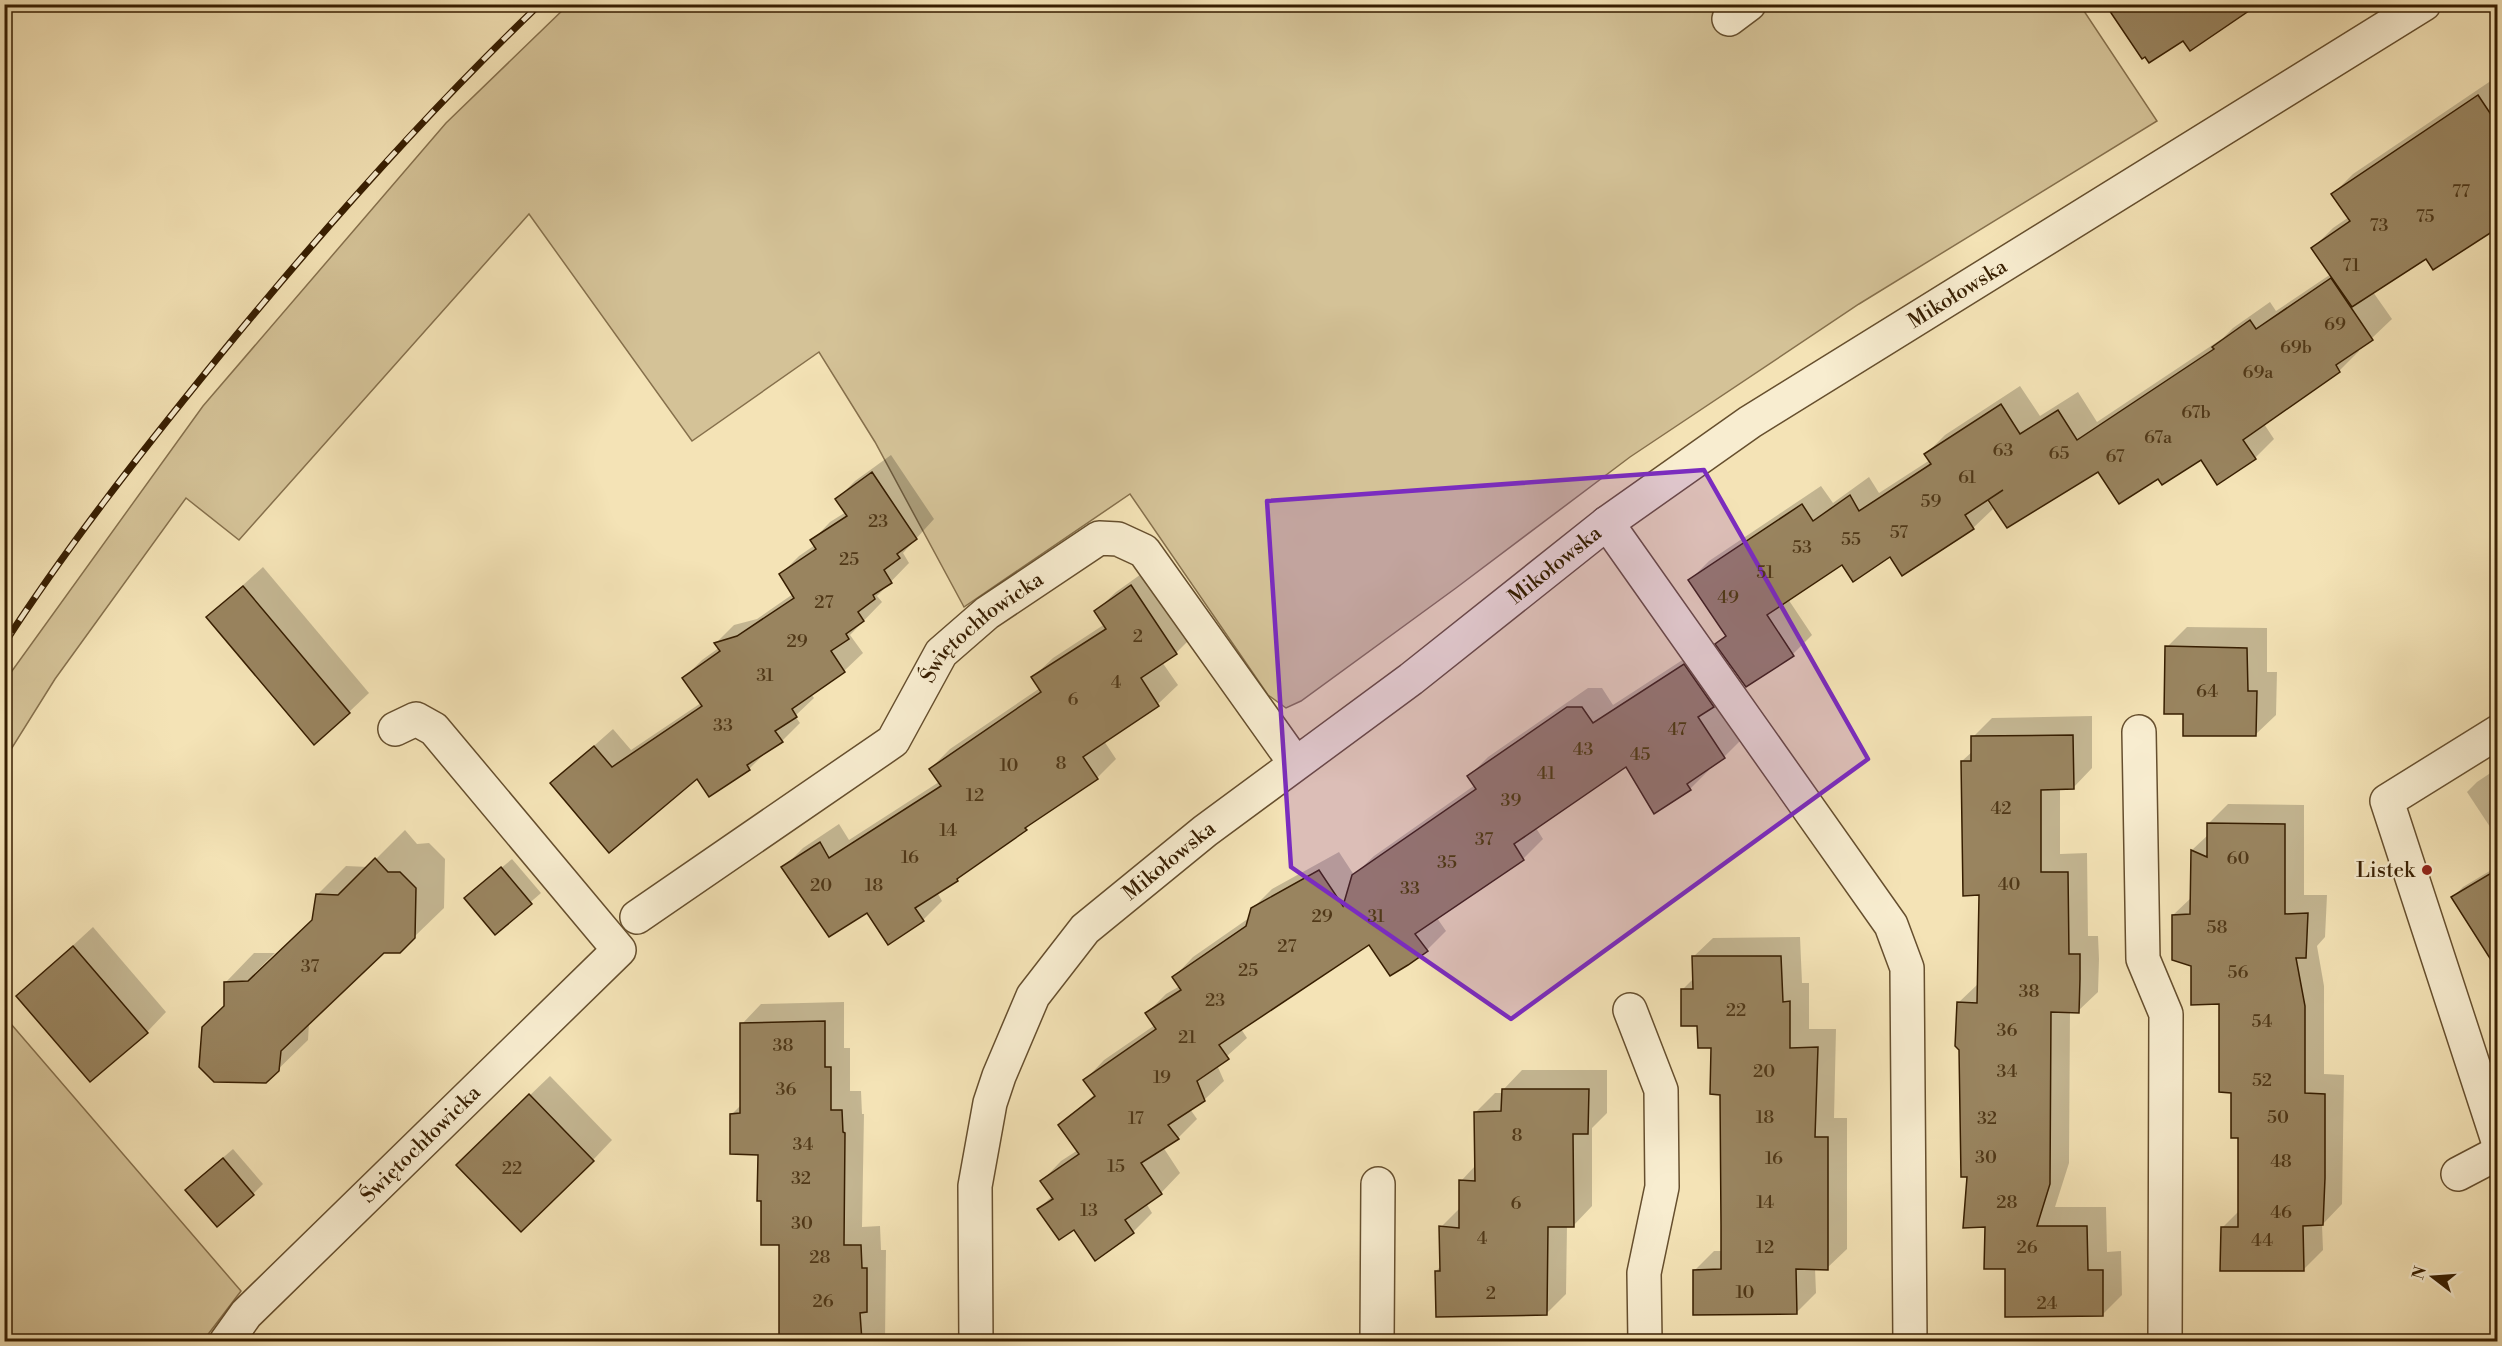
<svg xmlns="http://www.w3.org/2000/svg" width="2502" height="1346" font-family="'Libre Bodoni',serif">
<rect width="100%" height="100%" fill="#f4e3b6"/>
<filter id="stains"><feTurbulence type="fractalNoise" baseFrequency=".00333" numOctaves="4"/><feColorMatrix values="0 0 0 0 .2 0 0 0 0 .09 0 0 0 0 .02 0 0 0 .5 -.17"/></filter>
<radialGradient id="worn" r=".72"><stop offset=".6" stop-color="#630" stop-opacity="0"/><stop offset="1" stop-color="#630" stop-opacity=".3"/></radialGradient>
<!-- green -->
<g fill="#d4c297" stroke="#86704c" stroke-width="1.5">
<path d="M568,5h1512l77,116 -298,183 -229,153 -174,131 -155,113 -15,7 -18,-13 -138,-201 -166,113 -89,-165 -56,-90 -127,89 -163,-227 -290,326 -53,-42 -131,181 -50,80 -1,-77 199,-276 243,-283z"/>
<path d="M5,1017l236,274 -38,50h-198z"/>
</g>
<!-- shadow -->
<g fill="#0003">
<path d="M2498,76v147l-72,34 -53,35 19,27 -20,19 -15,11 2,2 -20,20 -75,53 10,15 -19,19h-53l-44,19 -60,-7 -108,30 5,-5 -9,4 7,10 -20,19 -71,46 -11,-19 -48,8 -55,36 24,36 -19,19 -76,-10 10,-10 -37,-54 19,-19 112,-75 12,17 36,-26 10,16 51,-33 -4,-6 19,-19 75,-49 20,30 38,-24 19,30 126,-84 10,-10 37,-26 6,9 55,-37 -18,-26 20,-20 16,-11 -16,-23 20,-20z"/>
<path d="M891,455l43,64 -31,34 6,10 -32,33 5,6 -32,33 13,18 -19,18 -33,23 3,4 -19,18 5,7 -18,18 -15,10 -18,18 -39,26 -12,-18 -146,6 61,-54 18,21 70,-47 -17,-25 18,-18 18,-13 -4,-4 18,-18 23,-6 36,-25 -12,-20 18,-18 16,-11 -3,-4 18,-19 16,-10 -9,-13 18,-18z"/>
<path d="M263,567l106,126 -20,19 -141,-95z"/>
<path d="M1151,567l44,67 -19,19 -14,9 16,23 -20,19 -54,37 12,18 -19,19 -62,41 -9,10 -89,63 5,9 -19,19 -56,-9 -84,-43 20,-20 36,-24 10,16 90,-58 -9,-13 20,-20 90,-61 -7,-11 20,-19 52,-34 -9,-13 20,-19z"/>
<path d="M2187,627l80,1v44h10l-1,43 -20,19 -71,-22 -18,-65z"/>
<path d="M1704,646l39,92 -19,19 -16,11 1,2 -19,19 -63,-24 -91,63 7,11 -20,20 -86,59 9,13 -19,19 -58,-7 -128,86 6,9 -30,27 7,16 -20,19 -14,9 7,10 -19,19 -15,9 17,26 -19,20 -15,10 6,10 -19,19 -59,-4 -35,-19 13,-13 -10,-15 19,-20 17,-11 -18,-25 35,-31 -10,-14 19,-20 51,-35 -8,-12 19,-19 14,-8 -6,-9 19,-20 56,-39 3,-9 20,-20 67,-37 15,23 20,-19 101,-71 -6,-9 19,-19 100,-69h14l11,17z"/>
<path d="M2092,716v52l-19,20h-13v66l27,-1 1,83h10l1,23 -1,33 -20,19h-8l-1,152 -14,44h51l1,45 14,-1 1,44 -19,19 -117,-89 -18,-49 -10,-173 20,-19 3,-90 -19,-133 11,-10v-14l19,-19z"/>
<path d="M2498,768v71l-31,-47 10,-10z"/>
<path d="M2228,804l76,1v90h23l-2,42 -8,9 7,40v88l20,1 -2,129 -20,21 1,25 -20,20 -81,-42 18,-18v-74l-20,-133 -27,-38 -20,-50 19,-18v-47l16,-15v-11z"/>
<path d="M405,830l12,14 12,-1 16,16 -1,49 -30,29 -30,14 -75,72 -1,17 -42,41 -40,-75v-24l28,-29h21l-22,22v4l66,-63 -2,-21 29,-29 22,1z"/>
<path d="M512,859l29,34 -46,40 -19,-44z"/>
<path d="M2498,866v60l-45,-29 10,-10z"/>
<path d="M93,927l73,85 -19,20 -129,-36z"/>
<path d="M1800,937l2,46h7v46h27l-2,89h13v131l-20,19h-12l1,25 -20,20 -102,-42 20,-20h9l-2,-158 -9,-47 -14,-21 -16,-35 12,-12 -1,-21 20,-19z"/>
<path d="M844,1002v46h6v43h11l1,23h2l-2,113 18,-1 1,24h5l-1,92h-105v-98l-20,-91 -28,-39 10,-10v-80l19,-20z"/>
<path d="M1522,1070h85v43l-15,15v78l-19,20h-6l-1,68 -20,20 -110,-43 5,-5v-39l20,-20v-26l15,-16v-53l19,-19h8v-3z"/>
<path d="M550,1076l62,64 -19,20 -115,-15z"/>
<path d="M233,1149l30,35 -10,10 -56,-14z"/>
</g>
<!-- building -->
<g fill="#99845f" stroke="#371e01" stroke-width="1.5">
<path d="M2105,4h154l-69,47 -7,-10 -34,22 -4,-6 -3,2z"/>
<path d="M2478,95l20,30v103l-65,42 -7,-11 -74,48 -41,-59 39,-27 -19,-27z"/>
<path d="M2331,278l42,62 -37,25 4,7 -97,68 13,19 -39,26 -16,-25 -39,25 -4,-6 -39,25 -21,-32 -91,56 -19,-28 15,-10 -38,25 9,14 -72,47 -12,-19 -37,25 -11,-17 -75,50 27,41 -48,31 -31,-43 11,-8 -38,-56 114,-76 11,17 37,-26 9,16 72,-47 -7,-10 77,-50 19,30 38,-24 19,30 137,-91 -2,-2 38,-27 6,9z"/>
<path d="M872,472l45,67 -20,15 3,4 -16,12 8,13 -19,12 2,4 -17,13 6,9 -18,13 3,5 -18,12 14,21 -53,37 5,8 -22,14 8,11 -36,23 3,5 -41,27 -12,-18 -88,74 -59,-70 44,-37 18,21 90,-61 -20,-28 38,-27 -6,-8 23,-7 57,-38 -15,-24 37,-25 -6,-9 37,-24 -12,-17z"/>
<path d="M1131,585l46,69 -36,24 18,28 -76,51 15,22 -73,49 2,2 -70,49 1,2 -43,27 9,13 -36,24 -21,-32 -38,24 -48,-70 39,-25 9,16 112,-72 -12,-17 112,-77 -10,-15 75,-48 -12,-18z"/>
<path d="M243,586l107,127 -36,32 -108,-128z"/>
<path d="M2165,646l82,2 1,43h9l-1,45h-73v-22h-19z"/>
<path d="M1684,664l30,43 -16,10 27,41 -38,26 4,6 -37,24 -28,-47 -112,77 10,16 -109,74 13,17 -20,14 -18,11 -21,-31 -150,100 10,14 -32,22 8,20 -37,24 11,14 -38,24 21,31 -37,26 9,13 -39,28 -21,-31 -15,10 -22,-31 16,-10 -13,-18 39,-27 -21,-29 37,-29 -12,-16 73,-51 -11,-16 36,-23 -9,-13 74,-51 5,-18 68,-38 24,36 9,-31 124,-86 -9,-13 100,-69h15l11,16z"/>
<path d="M2073,735l1,54 -33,1v82h27l1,82h11v25l-1,34 -28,-1 -1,172 -13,42h50l1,44h15v46l-98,1v-48h-21l1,-42 -22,1 4,-51h-6l-2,-127 -4,-4 2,-44 20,1 2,-108 -16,1 -2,-135h10v-25z"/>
<path d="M2207,823l78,1v90l23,-1 -2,45h-10l9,48v87l20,1v84l-2,47 -20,1 1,45h-84l1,-44h17v-89h-7v-45l-12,-1v-88l-28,1v-39l-19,-6v-45l18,-1 1,-64 16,7z"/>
<path d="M375,858l13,14h12l16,16 -1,50 -15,15h-16l-103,98 -2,20 -13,12 -52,-1 -15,-15 3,-40 22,-21v-24l24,-1 64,-61 4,-26 22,1z"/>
<path d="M501,867l31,37 -37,31 -31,-37z"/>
<path d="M2498,869v102l-47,-74z"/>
<path d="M73,946l75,87 -58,49 -74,-86z"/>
<path d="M1692,956h89l2,46 7,-1v47l28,-1 -3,90h13v133l-32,-1 1,45 -104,1v-45l28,-1v-44l-1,-130 -10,-1 1,-46h-13l-1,-22h-16v-37h12z"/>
<path d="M825,1021v46h6v43h11l1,22 2,1 -1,112h17l1,23h5v44l-7,1 2,28h-83v-96h-18v-44h-4l1,-46 -28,-1v-40l10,-1v-90z"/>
<path d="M1502,1089h87l-1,45h-15l1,93h-26l-1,88 -111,2 -1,-46h5l-1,-45 20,2v-48l16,1 -1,-69 27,-1z"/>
<path d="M529,1094l65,67 -73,71 -65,-67z"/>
<path d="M223,1158l31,37 -37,32 -32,-37z"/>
</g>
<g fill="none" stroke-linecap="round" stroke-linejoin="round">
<!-- minor casing -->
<g stroke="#664f2e" stroke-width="36">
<g id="minor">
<path d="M1729,19l20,-15"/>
<path d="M1607,523l284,402 16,43 3,374"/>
<path d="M2139,732l4,227 23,55 -1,328"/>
<path d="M2498,732l-111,69 111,340"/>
<path id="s1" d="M637,917l256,-176 48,-88 46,-40 112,-75 19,1 26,12 151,212"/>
<path d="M1630,1010l31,80 1,97 -18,86 1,69"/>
<path d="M2458,1174l40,-21"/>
<path id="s2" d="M226,1342l20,-28 373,-364 -185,-221 -18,-10 -21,10"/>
<path id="s3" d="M976,1342l-1,-156 15,-83 9,-27 34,-80 52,-67 120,-98 206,-152 196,-156 143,-101 674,-418"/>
<path d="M1377,1342l1,-158"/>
</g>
</g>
<!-- minor -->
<use href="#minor" stroke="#f8edd0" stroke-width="33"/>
<!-- rail casing -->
<g stroke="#371e01" stroke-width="7">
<path id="rail" d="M4,644c64,-99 138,-193 212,-284 102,-125 207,-244 324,-356"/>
</g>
<!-- rail -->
<use href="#rail" stroke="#f8edd0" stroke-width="4.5" stroke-dasharray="14" stroke-linecap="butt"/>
</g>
<!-- marked area -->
<path fill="#7b2cbf" fill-opacity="0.2" stroke="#7b2cbf" stroke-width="4.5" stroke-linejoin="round" d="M1704,470l164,289 -357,260 -220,-152 -24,-366z"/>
<!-- markers -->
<circle fill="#8f2418" stroke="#f8edd0" stroke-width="2" cx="2427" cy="870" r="6"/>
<g text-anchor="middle" stroke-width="4.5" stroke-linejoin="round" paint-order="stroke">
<!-- number labels -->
<g font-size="18" fill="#503818">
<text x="2461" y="197">77</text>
<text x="2425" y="222">75</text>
<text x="2379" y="231">73</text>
<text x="2351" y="271">71</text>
<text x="2335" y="330">69</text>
<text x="2296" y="353">69b</text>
<text x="2258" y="378">69a</text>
<text x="2196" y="418">67b</text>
<text x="2158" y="443">67a</text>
<text x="2003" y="456">63</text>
<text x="2059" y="459">65</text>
<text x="2115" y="462">67</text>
<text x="1967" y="483">61</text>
<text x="1931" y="507">59</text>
<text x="878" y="527">23</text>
<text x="1899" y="538">57</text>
<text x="1851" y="545">55</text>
<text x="1802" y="553">53</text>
<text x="849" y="565">25</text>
<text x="1765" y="578">51</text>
<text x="1728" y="603">49</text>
<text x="824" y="608">27</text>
<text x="1138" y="642">2</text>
<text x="797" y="647">29</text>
<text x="765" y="681">31</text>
<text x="1116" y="688">4</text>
<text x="2207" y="697">64</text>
<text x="1073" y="705">6</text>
<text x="723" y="731">33</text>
<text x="1677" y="735">47</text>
<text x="1583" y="755">43</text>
<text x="1640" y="760">45</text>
<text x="1061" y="769">8</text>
<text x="1009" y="771">10</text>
<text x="1546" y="779">41</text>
<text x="975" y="801">12</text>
<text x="1511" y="806">39</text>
<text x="2001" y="814">42</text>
<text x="948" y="836">14</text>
<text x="1484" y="845">37</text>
<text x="910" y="863">16</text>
<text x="2238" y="864">60</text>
<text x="1447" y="868">35</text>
<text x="2009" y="890">40</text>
<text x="821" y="891">20</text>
<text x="874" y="891">18</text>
<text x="1410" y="894">33</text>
<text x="1322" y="922">29</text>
<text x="1376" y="922">31</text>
<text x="2217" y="933">58</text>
<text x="1287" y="952">27</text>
<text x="310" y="972">37</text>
<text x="1248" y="976">25</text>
<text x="2238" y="978">56</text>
<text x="2029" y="997">38</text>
<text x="1215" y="1006">23</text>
<text x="1736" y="1016">22</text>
<text x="2262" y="1027">54</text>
<text x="2007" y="1036">36</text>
<text x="1187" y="1043">21</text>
<text x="783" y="1051">38</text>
<text x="1764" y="1077">20</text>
<text x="2007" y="1077">34</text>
<text x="1162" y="1083">19</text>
<text x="2262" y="1086">52</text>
<text x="786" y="1095">36</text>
<text x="1765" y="1123">18</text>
<text x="2278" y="1123">50</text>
<text x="1136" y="1124">17</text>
<text x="1987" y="1124">32</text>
<text x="1517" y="1141">8</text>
<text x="803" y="1150">34</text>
<text x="1986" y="1163">30</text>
<text x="1774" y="1164">16</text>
<text x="2281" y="1167">48</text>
<text x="1116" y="1172">15</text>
<text x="512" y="1174">22</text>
<text x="801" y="1184">32</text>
<text x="1765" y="1208">14</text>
<text x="2007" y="1208">28</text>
<text x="1516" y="1209">6</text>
<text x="1089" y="1216">13</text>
<text x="2281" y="1218">46</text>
<text x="802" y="1229">30</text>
<text x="1482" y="1244">4</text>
<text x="2262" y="1246">44</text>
<text x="1765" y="1253">12</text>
<text x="2027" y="1253">26</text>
<text x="820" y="1263">28</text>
<text x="1745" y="1298">10</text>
<text x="1491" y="1299">2</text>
<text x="823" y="1307">26</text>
<text x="2047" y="1309">24</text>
</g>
<!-- street labels -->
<g font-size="21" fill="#371e01" stroke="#f8edd0">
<text dy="7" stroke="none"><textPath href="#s3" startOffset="1521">Mikołowska</textPath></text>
<text dy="7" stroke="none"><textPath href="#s3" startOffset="1035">Mikołowska</textPath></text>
<text dy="7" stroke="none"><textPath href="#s1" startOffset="458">Świętochłowicka</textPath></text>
<text dy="7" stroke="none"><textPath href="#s3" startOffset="549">Mikołowska</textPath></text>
<text dy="7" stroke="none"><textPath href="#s2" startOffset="278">Świętochłowicka</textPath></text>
</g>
<!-- poi labels -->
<g font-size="21" fill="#371e01" stroke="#f8edd0" text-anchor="end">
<text x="2415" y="877">Listek</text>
</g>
</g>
<!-- margin -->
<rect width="2502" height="1346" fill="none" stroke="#f4e3b6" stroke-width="24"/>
<rect x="6" y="6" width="2490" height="1334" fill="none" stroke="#371e01" stroke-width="3"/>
<rect x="12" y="12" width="2478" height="1322" fill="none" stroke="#371e01" stroke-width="1.5"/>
<!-- north arrow -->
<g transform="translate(2433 1277) rotate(287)" stroke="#f8edd0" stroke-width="4.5" paint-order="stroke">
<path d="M0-4.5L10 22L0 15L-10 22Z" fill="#371e01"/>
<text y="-9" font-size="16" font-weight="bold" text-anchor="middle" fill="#371e01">N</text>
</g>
<rect width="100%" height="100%" filter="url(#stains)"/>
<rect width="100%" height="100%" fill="url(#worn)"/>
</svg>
